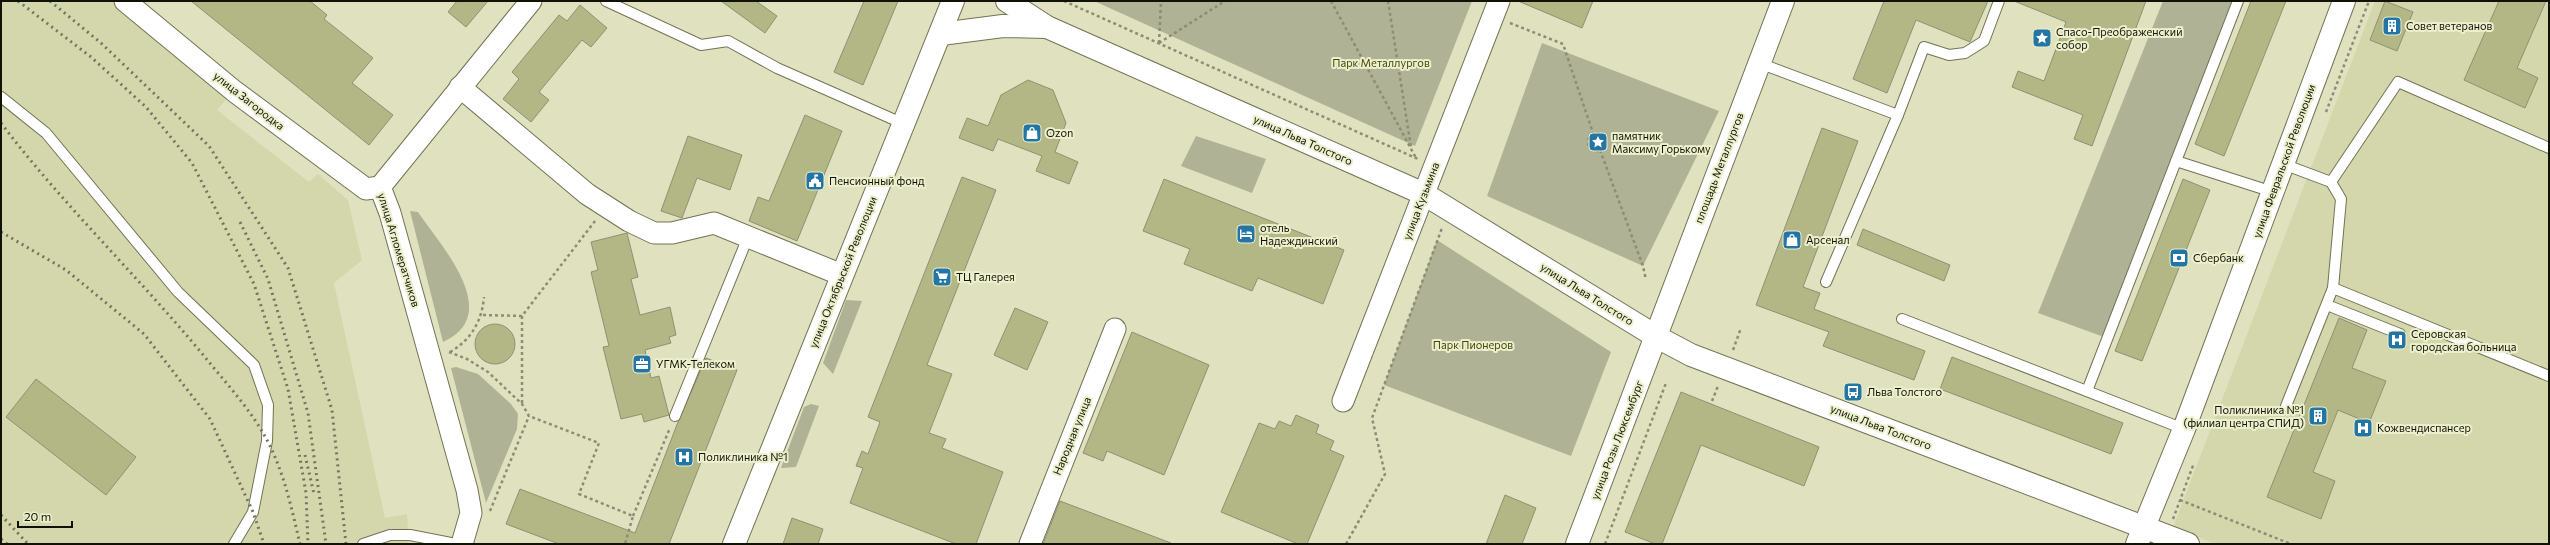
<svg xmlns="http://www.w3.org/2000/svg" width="2550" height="545" font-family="Commissioner,sans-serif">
<rect width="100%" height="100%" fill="#e0e2bf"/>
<!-- built -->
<g fill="#d4d7ac">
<path d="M1,1h111l117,95 -12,14 92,72 9,-8 30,26 14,60 -28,23 51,235 22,-4 2,30h-408z"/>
<path d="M2375,1h174v543h-334l-42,-17z"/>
</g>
<!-- green -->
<g fill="#afb295">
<path d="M1094,1h378l-57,145z"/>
<path d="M2163,1h72l-131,336 -66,-24z"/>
<path d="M1542,43l177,68 -76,155 -156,-70z"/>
<path d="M1196,136l70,23 -14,34 -71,-27z"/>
<path d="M410,211l8,1c22,33 87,102 25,130z"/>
<path d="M1437,240l174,112 -40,104 -187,-71z"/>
<path d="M846,300l16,1 -29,73 -10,-11z"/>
<path d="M456,367l22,7 33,30 7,10 -1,15 -31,74 -35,-135z"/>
<path d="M811,404l8,2 -23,61 -15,1 23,-61z"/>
</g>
<!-- building -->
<g fill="#b3b685" stroke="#8f9171">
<path d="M191,1h119l17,14 -3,4 49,39 -21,25 41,32 -24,30z"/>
<path d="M457,1h31l-22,26 -18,-15z"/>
<path d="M721,1h35l21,15 -12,17z"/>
<path d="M864,1h34l-35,84 -29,-13z"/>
<path d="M1518,1h75l-11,27z"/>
<path d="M1884,1h104l-18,41 -54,-22 -29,73 -34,-14z"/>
<path d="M2014,1h132l-54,145 -18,-7 9,-24 -71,-28 6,-16 26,10 22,-59z"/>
<path d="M2251,1h35l-62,155 -29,-12z"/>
<path d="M2385,1l28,11 -16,39 -27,-11z"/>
<path d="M2499,1h47l-29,67 21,10 -13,30 -61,-28z"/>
<path d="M580,5l27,23 -16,19 -9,-7 -43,52 10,8 -18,22 -28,-23 16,-20 -7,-7 47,-57 8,6z"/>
<path d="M1028,80l25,10 13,33 -11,29 23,10 -9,22 -33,-13 6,-15 -44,-17 -5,12 -34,-13 8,-20 21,8 13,-31z"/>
<path d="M805,115l37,16 -45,110 -48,-20 9,-24 11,4z"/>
<path d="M1822,128l36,13 -55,146 17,6 -6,16 111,42 -11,29 -91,-34 6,-14 -73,-27z"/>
<path d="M688,136l54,19 -12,35 -33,-12 -15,40 -21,-7z"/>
<path d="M962,177l34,13 -69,175 25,9 -23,59 17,6 -4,9 61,24 -27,72h-20l-106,-41 13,-35 -7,-2 6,-15 6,3 12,-32 -12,-5z"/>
<path d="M1164,179l180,71 -21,54 -65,-26 -6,13 -68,-27 6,-15 -47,-18z"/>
<path d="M2183,179l27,11 -68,171 -27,-10z"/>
<path d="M1863,229l87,36 -6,16 -87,-36z"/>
<path d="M627,233l11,44 -7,2 9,36 30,-8 6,28 -7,2 2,6 -26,7 6,28 8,-2 10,39 -25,7 -2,-8 -21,5 -18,-72 6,-1 -18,-74 7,-2 -7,-28z"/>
<path d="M1015,308l33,14 -21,48 -33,-15z"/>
<path d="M2339,318l28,12 -15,38 34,13 -17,42 -31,-13 -25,62 22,9 -14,38 -54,-22z"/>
<circle cx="495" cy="344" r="20"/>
<path d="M1132,332l77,33 -45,110 -57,-24 -4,10 -20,-8z"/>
<path d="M1952,357l171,66 -12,31 -171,-65z"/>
<path d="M706,358l31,12 -68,174h-110l-53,-20 14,-35 115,44 43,-111z"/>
<path d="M36,379l100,78 -30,38 -100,-78z"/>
<path d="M1681,392l138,55 -15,39 -103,-41 -39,99h-7l-30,-12z"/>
<path d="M1296,415l23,10 -3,8 18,8 -4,9 14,6 -37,88h-9l-77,-32 38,-89 16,6 4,-8 12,5z"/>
<path d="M1505,495l31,13 -14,36h-36z"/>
<path d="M1060,501l111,42v1h-128z"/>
<path d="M792,518l31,11 -5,15h-35z"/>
</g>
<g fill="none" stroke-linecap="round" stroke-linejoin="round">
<!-- lane casing -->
<g stroke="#727354" stroke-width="12">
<g id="lane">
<path d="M606,1l95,44 27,-4 49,27 127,56"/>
<path d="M1759,63l139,52 26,-68 25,8 16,-2 19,-12 15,-40"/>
<path d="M1,97l45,36 132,159 76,73 14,40 -1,36 -14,71 -19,32"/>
<path d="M2176,161l97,31"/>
<path d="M2283,164l48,18 10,17 -8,89 216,88"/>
<path d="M2331,182l67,-100 151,66"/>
<path d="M1826,282l72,-167"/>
<path d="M2327,305l73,29"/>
<path d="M1902,319l282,110"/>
<path d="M2087,391l151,-390"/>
<path d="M2286,406l47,-118"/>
<path d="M675,416l73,-179"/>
<path d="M363,544l27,-9h20l46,9"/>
</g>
</g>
<!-- street casing -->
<g stroke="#727354" stroke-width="23">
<g id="street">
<path d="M125,1l109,90 132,98 14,-2"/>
<path d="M460,87l127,107 42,27 25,12h18l42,-10 128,52"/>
<path d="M1343,401l156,-400"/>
<path d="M462,544l9,-31 -4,-23 -77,-277 -10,-26 151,-186"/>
<path d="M1030,544l85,-215"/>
</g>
</g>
<!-- secondary casing -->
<g stroke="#727354" stroke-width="24">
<g id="secondary">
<path d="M1007,1l40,26 377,167 233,143 34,18 497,189"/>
<path d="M941,34l62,-8 44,1"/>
<path d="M734,544l219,-543"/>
<path d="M1577,544l206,-543"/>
<path d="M2137,544l47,-115 160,-428"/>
</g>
</g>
<!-- path -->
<g stroke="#8c8d74" stroke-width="2.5" stroke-dasharray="3 3" stroke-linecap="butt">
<path d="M1064,1l354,158"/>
<path d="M1331,1l85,157"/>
<path d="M1388,1l23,146"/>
<path d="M1510,23l53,21 30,89"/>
<path d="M1159,43l66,-42"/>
<path d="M1159,43l2,-42"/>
<path d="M2326,112l43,-111"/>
<circle cx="1597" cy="142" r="9"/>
<path d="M1600,150l43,116 3,14"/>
<path d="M483,315l39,1 73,-95"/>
<path d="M522,316v88"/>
<path d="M1733,350l8,-22"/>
<path d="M449,352l18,7 21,13 34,32 7,12 70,27 -20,51 54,22 -8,28"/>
<path d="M450,352c21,-12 32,-31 34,-55"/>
<path d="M1712,401l6,-15"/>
<path d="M2180,500l111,44"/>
<path d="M490,511l39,-95"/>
<path d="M633,516l37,-88"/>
<path d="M2173,519l21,-56"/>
<path d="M1346,544l39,-70 -13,-56 70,-190"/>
<path d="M1605,544l61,-161"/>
</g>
<!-- lane -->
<use href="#lane" stroke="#fff" stroke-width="10"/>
<!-- street -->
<use href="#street" stroke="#fff" stroke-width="21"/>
<!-- secondary -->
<use href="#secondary" stroke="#fff" stroke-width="22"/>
<!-- rail -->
<g stroke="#74755e" stroke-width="3" stroke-dasharray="2 4" stroke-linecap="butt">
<path d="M18,1l73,56 55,50 46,56 62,121 34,105 18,104 2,51"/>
<path d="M50,1l51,42 108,103 79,122 44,142 14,134"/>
<path d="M1,123c62,82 137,153 203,233 22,27 47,54 63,84 17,32 25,70 33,104"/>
<path d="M240,222l28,57 40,134 18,131"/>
<path d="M1,232l65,38 78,64 66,85 43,93 11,32"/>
<path d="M305,455l9,39"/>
<path d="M1,515l27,29"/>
<path d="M1,539l6,5"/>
</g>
</g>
<!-- icons -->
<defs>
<g id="building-square" transform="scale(1)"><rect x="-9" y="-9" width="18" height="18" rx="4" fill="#2375a6" stroke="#edf0cc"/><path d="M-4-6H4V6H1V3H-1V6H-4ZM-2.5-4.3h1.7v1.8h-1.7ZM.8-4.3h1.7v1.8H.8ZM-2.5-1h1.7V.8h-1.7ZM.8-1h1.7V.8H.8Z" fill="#fff"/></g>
<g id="sight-square" transform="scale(1)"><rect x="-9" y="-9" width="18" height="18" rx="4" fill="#2375a6" stroke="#edf0cc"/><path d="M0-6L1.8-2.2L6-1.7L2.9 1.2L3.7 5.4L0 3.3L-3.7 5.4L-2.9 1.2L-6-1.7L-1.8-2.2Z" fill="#fff"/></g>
<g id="shop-square" transform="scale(1)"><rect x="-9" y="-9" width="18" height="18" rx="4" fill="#2375a6" stroke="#edf0cc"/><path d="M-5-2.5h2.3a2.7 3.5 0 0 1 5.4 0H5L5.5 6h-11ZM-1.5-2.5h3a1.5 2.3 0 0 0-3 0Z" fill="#fff"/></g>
<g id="civic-square" transform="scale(1)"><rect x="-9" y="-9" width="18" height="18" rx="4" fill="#2375a6" stroke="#edf0cc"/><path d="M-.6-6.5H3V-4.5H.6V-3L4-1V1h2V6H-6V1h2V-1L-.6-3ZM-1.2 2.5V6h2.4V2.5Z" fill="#fff"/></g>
<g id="hotel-square" transform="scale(1)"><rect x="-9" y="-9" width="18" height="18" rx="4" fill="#2375a6" stroke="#edf0cc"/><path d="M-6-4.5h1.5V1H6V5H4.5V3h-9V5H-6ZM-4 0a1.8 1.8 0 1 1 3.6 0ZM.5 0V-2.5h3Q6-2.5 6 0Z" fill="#fff"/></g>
<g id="bank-square" transform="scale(1)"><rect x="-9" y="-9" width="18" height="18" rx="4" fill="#2375a6" stroke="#edf0cc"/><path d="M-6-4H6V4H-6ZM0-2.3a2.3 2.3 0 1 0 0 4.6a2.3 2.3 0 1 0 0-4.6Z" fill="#fff"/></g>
<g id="supermarket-square" transform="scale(1)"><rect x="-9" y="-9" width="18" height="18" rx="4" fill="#2375a6" stroke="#edf0cc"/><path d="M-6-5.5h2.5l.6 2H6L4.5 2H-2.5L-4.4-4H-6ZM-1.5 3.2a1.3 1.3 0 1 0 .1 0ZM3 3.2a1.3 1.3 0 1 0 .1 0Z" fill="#fff"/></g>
<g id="hospital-square" transform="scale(1)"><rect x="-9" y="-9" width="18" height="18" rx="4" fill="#2375a6" stroke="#edf0cc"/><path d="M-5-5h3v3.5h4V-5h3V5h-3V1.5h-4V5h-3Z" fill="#fff"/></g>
<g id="office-square" transform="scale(1)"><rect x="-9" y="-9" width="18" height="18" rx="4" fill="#2375a6" stroke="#edf0cc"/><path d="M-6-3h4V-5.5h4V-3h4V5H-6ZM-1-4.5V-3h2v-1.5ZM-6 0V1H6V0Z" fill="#fff"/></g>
<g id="bus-square" transform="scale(1)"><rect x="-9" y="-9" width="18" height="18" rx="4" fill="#2375a6" stroke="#edf0cc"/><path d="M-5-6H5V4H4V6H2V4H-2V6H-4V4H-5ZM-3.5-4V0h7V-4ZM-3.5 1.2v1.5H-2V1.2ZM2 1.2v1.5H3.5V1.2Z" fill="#fff"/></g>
</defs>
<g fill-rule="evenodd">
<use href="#building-square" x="2392" y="26"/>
<use href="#sight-square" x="2042" y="38"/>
<use href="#shop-square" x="1032" y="133"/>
<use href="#sight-square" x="1598" y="142"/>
<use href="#civic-square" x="815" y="181"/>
<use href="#hotel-square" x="1246" y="234"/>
<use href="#shop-square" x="1792" y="240"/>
<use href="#bank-square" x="2179" y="258"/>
<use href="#supermarket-square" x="942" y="277"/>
<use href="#hospital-square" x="2397" y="340"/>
<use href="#office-square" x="642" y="364"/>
<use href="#bus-square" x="1853" y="392"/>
<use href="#building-square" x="2318" y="416"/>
<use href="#hospital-square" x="2363" y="428"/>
<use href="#hospital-square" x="684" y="457"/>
</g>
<g text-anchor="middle" stroke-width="4" stroke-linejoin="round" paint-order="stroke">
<!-- poi labels -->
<g font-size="11" fill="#111206" stroke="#edf0cc" text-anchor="start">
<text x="2406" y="30">Совет ветеранов</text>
<text x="2056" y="36">Спасо-Преображенский<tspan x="2056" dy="13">собор</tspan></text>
<text x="1046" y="137">Ozon</text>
<text x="1612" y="140">памятник<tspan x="1612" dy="13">Максиму Горькому</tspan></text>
<text x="829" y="185">Пенсионный фонд</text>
<text x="1260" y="232">отель<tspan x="1260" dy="13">Надеждинский</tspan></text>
<text x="1806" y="244">Арсенал</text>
<text x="2193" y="262">Сбербанк</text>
<text x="956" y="281">ТЦ Галерея</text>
<text x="2411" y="338">Серовская<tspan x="2411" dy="13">городская больница</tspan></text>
<text x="656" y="368">УГМК-Телеком</text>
<text x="1867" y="396">Льва Толстого</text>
<text x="2304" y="414" text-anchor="end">Поликлиника №1<tspan x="2304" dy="13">(филиал центра СПИД)</tspan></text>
<text x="2377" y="432">Кожвендиспансер</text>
<text x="698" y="461">Поликлиника №1</text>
</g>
<!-- park labels -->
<g font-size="11" fill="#45460c" stroke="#edf0cc">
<text x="1381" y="67">Парк Металлургов</text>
<text x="1473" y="349">Парк Пионеров</text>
</g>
<!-- street labels -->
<g font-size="11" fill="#111206" stroke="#edf0cc">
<text transform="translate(249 101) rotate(38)" y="4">улица Загородка</text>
<text transform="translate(1303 140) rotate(24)" y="4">улица Льва Толстого</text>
<text transform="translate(2284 161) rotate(-70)" y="4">улица Февральской Революции</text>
<text transform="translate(1719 168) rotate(-69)" y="4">площадь Металлургов</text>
<text transform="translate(1421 201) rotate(-69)" y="4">улица Кузьмина</text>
<text transform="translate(399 250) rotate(73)" y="4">улица Агломератчиков</text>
<text transform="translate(843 272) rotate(-68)" y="4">улица Октябрьской Революции</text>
<text transform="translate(1587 294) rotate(32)" y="4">улица Льва Толстого</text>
<text transform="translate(1881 427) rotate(21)" y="4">улица Льва Толстого</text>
<text transform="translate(1072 436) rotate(-68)" y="4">Народная улица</text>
<text transform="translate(1617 440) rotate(-69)" y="4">улица Розы Люксембург</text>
</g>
</g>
<!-- border -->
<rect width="2550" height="545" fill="none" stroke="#111206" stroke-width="4"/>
<!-- scale -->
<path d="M18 521v6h54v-6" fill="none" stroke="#111206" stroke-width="2"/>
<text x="24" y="521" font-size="12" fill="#111206" stroke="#edf0cc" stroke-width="3" paint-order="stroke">20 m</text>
</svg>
